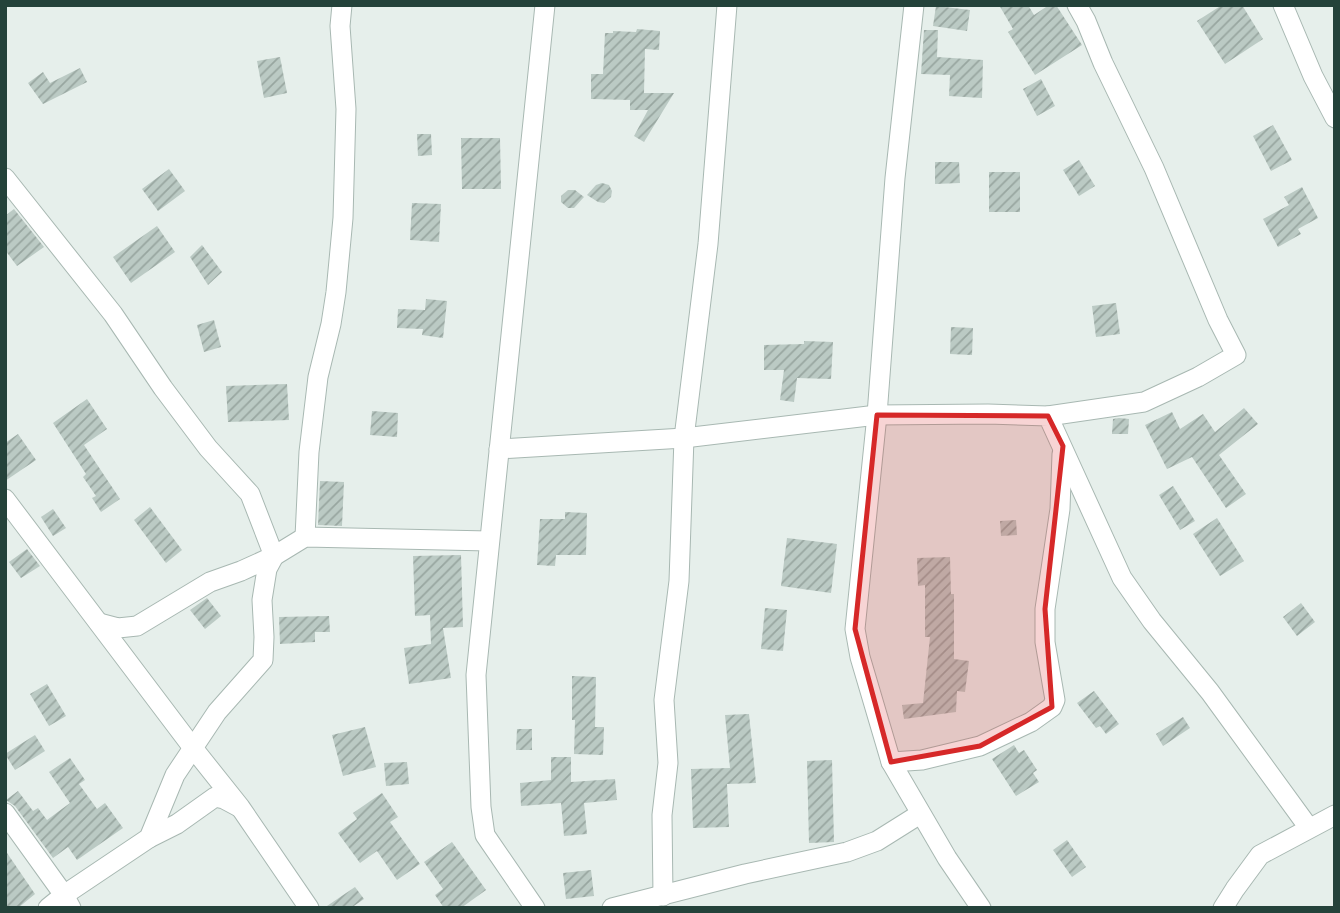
<svg xmlns="http://www.w3.org/2000/svg" width="1340" height="913" font-family="Signika,sans-serif">
<defs>
<pattern id="building-hatch" width="6" height="6" patternUnits="userSpaceOnUse" patternTransform="scale(1.75)"><rect width="6" height="6" fill="#bbcac4"/><path d="M-1 1l2-2M0 6l6-6M5 7l2-2" fill="none" stroke="#98a6a0"/></pattern>
</defs>
<rect width="100%" height="100%" fill="#e6efeb"/>
<!-- building -->
<g fill="url(#building-hatch)">
<path d="M999,5h29l6,10 15,-10h7l26,40 -47,30 -27,-43 5,-3z"/>
<path d="M1222,5h20l21,34 -38,25 -28,-43z"/>
<path d="M936,6l34,4 -3,21 -34,-5z"/>
<path d="M637,29l23,2 -1,19 -14,-1 -1,44h30l-30,49 -10,-6 14,-26h-18v-10l-39,-1v-25h12l2,-41h8v-2l23,1z"/>
<path d="M924,30h14l-1,27 46,3 -1,38 -33,-2 1,-21 -29,-1z"/>
<path d="M280,57l7,36 -23,5 -7,-37z"/>
<path d="M80,68l7,14 -44,22 -15,-21 15,-11 7,11z"/>
<path d="M1041,79l14,27 -18,10 -14,-27z"/>
<path d="M1273,125l19,35 -21,11 -18,-35z"/>
<path d="M417,134h14l1,21 -14,1z"/>
<path d="M461,138h39l1,51h-39z"/>
<path d="M1079,160l16,26 -16,10 -16,-26z"/>
<path d="M935,162h24l1,21 -25,1z"/>
<path d="M169,169l16,22 -27,20 -16,-22z"/>
<rect x="989" y="172" width="31" height="40"/>
<path d="M602,183l7,2 3,6 -1,6 -7,6 -6,-1 -11,-7 9,-10z"/>
<path d="M1302,187l16,31 -20,11 3,5 -23,13 -15,-28 26,-14 -5,-8z"/>
<path d="M568,190h7l9,7 -10,11h-6l-7,-6v-6z"/>
<path d="M412,203l29,1 -2,38 -29,-2z"/>
<path d="M14,209l30,38 -27,19 -12,-16v-34z"/>
<path d="M157,226l18,26 -44,31 -18,-26z"/>
<path d="M202,245l20,27 -14,13 -18,-28z"/>
<path d="M426,299l21,2 -4,37 -21,-3 1,-6 -26,-1 1,-19 27,1z"/>
<path d="M1116,303l4,31 -24,3 -4,-31z"/>
<path d="M214,320l7,27 -17,5 -7,-27z"/>
<path d="M951,327l22,1 -1,27 -22,-1z"/>
<path d="M804,341l29,1 -2,37 -34,-1 -3,24 -14,-2 4,-30h-20v-25l40,-1z"/>
<path d="M287,384l2,36 -61,2 -2,-36z"/>
<path d="M87,399l20,30 -23,16 36,54 -19,13 -9,-14 4,-2 -13,-19 3,-3 -33,-51z"/>
<path d="M1244,408l14,16 -39,31 27,39 -20,14 -34,-51 -25,12 -22,-44 27,-13 8,17 23,-15 12,18z"/>
<path d="M372,411l26,2 -1,24 -27,-2z"/>
<path d="M1119,418l10,1 -1,15h-16l1,-15z"/>
<path d="M18,434l18,26 -31,21v-38z"/>
<path d="M320,481l24,1 -2,44 -24,-1z"/>
<path d="M1173,486l22,35 -15,9 -21,-35z"/>
<path d="M150,507l32,43 -16,13 -32,-43z"/>
<path d="M53,509l13,19 -13,8 -12,-19z"/>
<path d="M565,512l22,1 -1,42h-30l-1,11 -18,-1 3,-46h25z"/>
<path d="M1217,518l27,43 -24,15 -27,-42z"/>
<path d="M1016,520l1,15 -16,1 -1,-15z"/>
<path d="M787,538l50,6 -6,49 -50,-7z"/>
<path d="M27,549l13,17 -19,12 -12,-16z"/>
<path d="M461,555l2,72 -20,1 8,50 -42,6 -5,-36 27,-4 -1,-29 -15,1 -2,-60z"/>
<path d="M950,557l1,37h3v65l15,2 -4,31 -8,-1 -1,21 -52,7 -2,-14 21,-2 7,-66h-5v-52l-7,1 -1,-28z"/>
<path d="M207,598l14,18 -16,13 -15,-19z"/>
<path d="M1301,603l14,19 -18,14 -14,-19z"/>
<path d="M765,608l22,2 -4,41 -22,-2z"/>
<path d="M329,616l1,16h-15v10l-35,2 -1,-27z"/>
<path d="M572,676l24,1 -1,50h9l-1,28 -29,-1 1,-34h-3z"/>
<path d="M47,684l19,32 -17,10 -19,-32z"/>
<path d="M1094,691l25,33 -13,10 -6,-8 -4,2 -19,-25z"/>
<path d="M749,714l7,69 -29,1 2,43 -36,1 -2,-59 39,-1 -5,-53z"/>
<path d="M1183,717l7,11 -27,18 -7,-12z"/>
<path d="M365,727l11,40 -33,9 -11,-41z"/>
<path d="M517,729h15v21h-16z"/>
<path d="M35,735l10,16 -30,19 -10,-16z"/>
<path d="M1014,745l5,8 5,-3 13,20 -4,3 6,9 -23,14 -24,-37z"/>
<path d="M551,757h20v25l44,-3 2,21 -33,3 3,31 -23,2 -3,-33 -40,3 -1,-23 31,-3z"/>
<path d="M70,758l15,22 -6,4 18,25 8,-6 18,25 -46,32 -9,-13 -15,11 -38,-52 -9,-6 12,-9 15,20 5,-3 9,12 23,-17 -21,-31z"/>
<path d="M832,760l2,82 -25,1 -2,-82z"/>
<path d="M407,762l2,22 -23,2 -2,-23z"/>
<path d="M382,793l16,24 -8,5 30,42 -23,16 -20,-29 -17,12 -22,-30 19,-14 -4,-6z"/>
<path d="M1067,840l19,27 -14,10 -19,-27z"/>
<path d="M452,842l34,48 -25,18h-17l-9,-13 8,-6 -19,-27z"/>
<path d="M5,850l30,44 -17,14h-13z"/>
<path d="M591,870l3,26 -28,3 -3,-26z"/>
<path d="M355,887l9,12 -13,9h-27z"/>
</g>
<g fill="none" stroke-linecap="round" stroke-linejoin="round">
<!-- street casing -->
<g stroke="#a8b8b2" stroke-width="21">
<g id="street">
<path d="M914,5l-19,173 -18,237 -22,214 5,28 31,105 56,96 34,50"/>
<path d="M1283,5l30,71 22,42"/>
<path d="M5,178l108,136 50,74 45,60 42,46 24,62 -7,13 -5,31 2,37 -1,23 -46,52 -42,63 -26,63 -85,57 -16,13"/>
<path d="M1048,416l96,-14 54,-25 38,-22 -18,-35 -64,-152 -51,-105 -17,-42 -9,-16"/>
<path d="M499,449l185,-11 193,-23 111,-1 60,2 74,162 30,43 58,71 99,136"/>
<path d="M5,499l188,249 47,59 69,101"/>
<path d="M305,537l4,-85 9,-75 13,-53 5,-32 7,-74 3,-109 -6,-83 2,-21"/>
<path d="M99,623l19,5 19,-2 73,-44 31,-11 33,-15 31,-19 184,4"/>
<path d="M891,762l31,-2 58,-14 51,-24 21,-15 3,-7 -10,-58v-33l15,-100 2,-55"/>
<path d="M5,813l59,82 7,13"/>
<path d="M149,838l28,-14 38,-27 9,2 15,8"/>
<path d="M663,896l-1,-81 6,-52 -4,-63 15,-119 5,-143 24,-194 19,-239"/>
<path d="M535,908l-50,-73 -4,-28 -5,-132 69,-670"/>
<path d="M612,908l133,-34 102,-22 30,-11 43,-27"/>
<path d="M1223,908l12,-19 25,-34 75,-40"/>
</g>
</g>
<!-- street -->
<use href="#street" stroke="#fff" stroke-width="19"/>
</g>
<!-- marked area -->
<path fill="#d62828" fill-opacity="0.2" stroke="#d62828" stroke-width="5" stroke-linejoin="round" d="M877,415l171,1 15,30 -18,163 7,98 -72,39 -89,16 -36,-133z"/>
<!-- border -->
<rect width="1340" height="913" fill="none" stroke="#24423a" stroke-width="14"/>
</svg>
